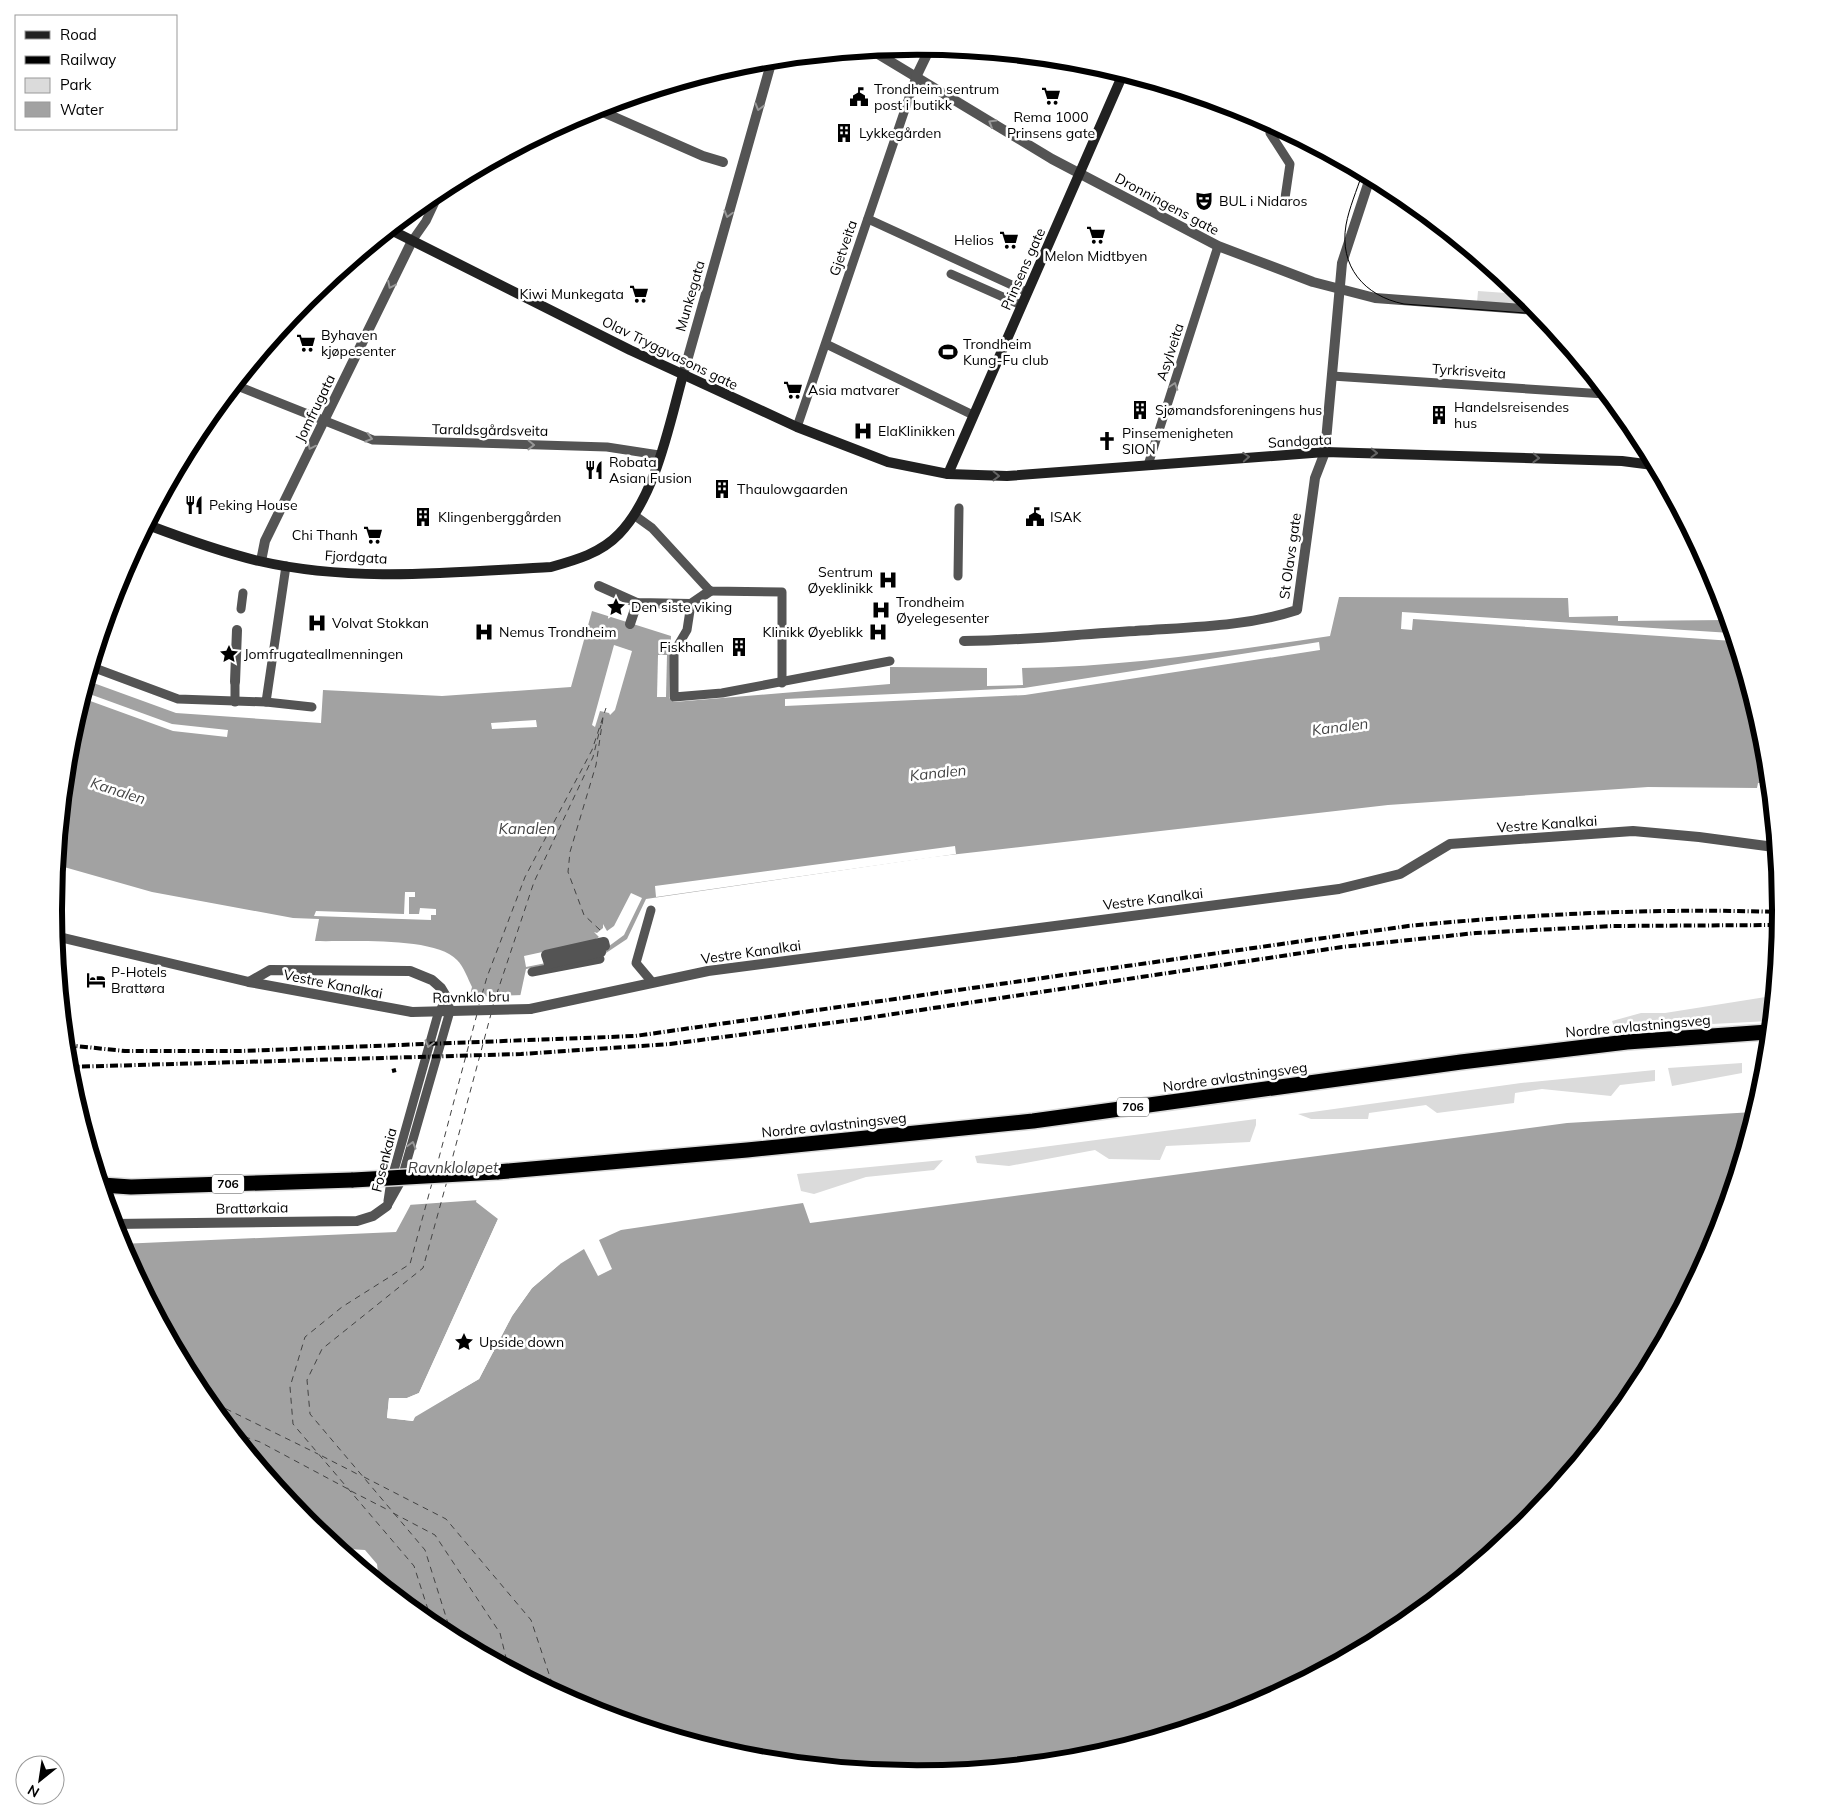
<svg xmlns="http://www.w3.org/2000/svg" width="1833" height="1820" font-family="Mulish,sans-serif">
<rect width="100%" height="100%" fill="#fff"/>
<!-- green -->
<g fill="#dbdbdb">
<path d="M1478,291l42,3 14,14 -57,-5z"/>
<path d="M1772,996l-3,25 -57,3 -3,-5 -94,11 -3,-9 29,-8h24z"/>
<path d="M1742,1063v10l-70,13 -4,-18z"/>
<path d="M1655,1070v11l-35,4 -9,11 -69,-7 -27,4 -1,10 -77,10 -11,-8 -57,8 -1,6h-57l-13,-5 223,-31z"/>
<path d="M1256,1119v6l-6,17 -84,4 -6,14 -51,-1 -14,-9 -86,16 -32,-3 -2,-7z"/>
<path d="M943,1160l-9,10 -68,7 -52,17 -13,-3 -4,-17z"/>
</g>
<!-- water -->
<path fill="#a2a2a2" d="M1339,597l229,1 1,19 49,-1v5l109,-1 37,122 4,41h-10l-1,5 -109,-1 -260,18 -456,52 -286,42 -19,40 -24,16 -77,14 -50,233 22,17 -79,174 -12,5h-18l-2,20 26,3 2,-4 64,-38 33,-63 20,-28 28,-24 24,-15 14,27 14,-7 -13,-29 22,-10 182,-27 7,20 757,-100 187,-11 -40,129 -79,149 -108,131 -131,107 -149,80 -162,49 -169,17 -168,-17 -162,-49 -150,-80 -57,-47 -2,-17 -12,-14 -17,-1 -5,3 -37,-31 -108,-131 -78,-146 276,-12 14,-26 12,-36 50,-183c-4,-8 -8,-20 -15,-27 -22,-24 -109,-18 -142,-19l4,-22 -26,-1 -141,-26 -95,-27 12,-124 19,-60 88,32 145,10 2,-33 119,6 129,-9 21,-76 79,25 -2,62 5,4 216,-18v-17l97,1v18l36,-1 -1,-17c103,-1 206,-17 308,-32z"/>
<!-- pier -->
<g fill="#fff">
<path d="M1402,612l329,21 2,8 -320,-22 -1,11 -11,-1z"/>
<path d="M1319,642l1,8 -295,45 -240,11v-7l239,-11z"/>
<path d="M614,645l18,6 -17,59 -5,5 -1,-2 -9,-2 -5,16 -3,-2z"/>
<path d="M658,655h9l-1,42h-9z"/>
<path d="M84,692l88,32 56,6 -1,7 -54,-6 -91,-33z"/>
<path d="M536,720l1,7 -45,2 -1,-6z"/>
<path d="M955,846l1,8 -300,43 -1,-11z"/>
<path d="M405,892h10v5h-6v17h10l1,-6 16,1v6h-5v5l-117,-4 2,-5 88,3z"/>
<path d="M631,893l11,5 -18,37 -23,17 -75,15 -2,-11 69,-15 6,-4 -5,-5 3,1 6,-5v-4l4,7 7,-5z"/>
<path d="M523,995l-44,205 -71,5 12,-35 47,-173z"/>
<path d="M498,1219l2,2 -79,173 -14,6 -16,1 -1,15 22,2 2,-4 63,-36 33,-63 20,-29 28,-23 2,1 -28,24 -20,28 -33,63 -64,37 -2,5 -26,-3 2,-20h18l12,-5z"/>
</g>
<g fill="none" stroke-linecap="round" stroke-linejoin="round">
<!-- ferry -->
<g stroke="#434343" stroke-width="1" stroke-dasharray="6 5" stroke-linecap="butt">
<path d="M600,930l-16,-15 -16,-43 2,-20 26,-87 7,-47"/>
<path d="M479,1005l8,-28 38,-100 67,-127 14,-42"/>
<path d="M493,1005l41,-123 59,-125 8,-32"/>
<path d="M450,1167l41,-153"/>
<path d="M436,1169l41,-155"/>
<path d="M447,1181l-24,87 -101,81 -15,31 3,34 115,136 27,86"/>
<path d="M432,1183l-22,81 -68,43 -37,30 -15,50 3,37 121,142 19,59"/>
<path d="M206,1399l112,55"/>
<path d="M234,1433l26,9 88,47"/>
<path d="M322,1456l39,20"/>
<path d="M364,1477l82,42 85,101 24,72"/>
<path d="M351,1491l39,20"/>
<path d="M393,1513l42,22 65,98 8,33"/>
</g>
<!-- highway casing -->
<g stroke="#dbdbdb" stroke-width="18">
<g id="highway">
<path d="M497,1172l250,-22 286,-29 428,-59 166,-20 141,-10"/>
<path d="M102,1185l29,2 222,-7"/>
</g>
</g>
<!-- lane -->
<g stroke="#545454" stroke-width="9">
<path d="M1272,125l-2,8 20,31 -5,34"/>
<path d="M868,219l159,73"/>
<path d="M412,241l14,-20 15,-32"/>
<path d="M951,274l70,31"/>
<path d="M826,344l147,71"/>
<path d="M1332,376l273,18"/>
<path d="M235,385l138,55 234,7 52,8"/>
<path d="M797,427l119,-350"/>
<path d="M1148,465l70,-219"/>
<path d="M634,515l18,13 58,63 72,1v91"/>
<path d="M958,576l1,-68"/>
<path d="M691,604l-4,26 -13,22v45l48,-4 168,-32"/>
<path d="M241,609l2,-16"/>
<path d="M92,667l86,32 88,3 20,-136"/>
<path d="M235,685v17"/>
<path d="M266,702l46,5"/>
<path d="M651,910l-15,53 16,19"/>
<path d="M532,972l68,-13"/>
<path d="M388,1201l3,-20 47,-167 9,-16"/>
<path d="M387,1206l14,-25 49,-170 -3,-13"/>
</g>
<!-- street -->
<g stroke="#545454" stroke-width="10">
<path d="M873,51l179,108 166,87 95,36 62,16 161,12"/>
<path d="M916,77l14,-29"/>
<path d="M596,109l107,47 20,6"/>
<path d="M683,375l89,-315"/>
<path d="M261,561l4,-20 147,-300"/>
<path d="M599,586l38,17 54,1 19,-13"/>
<path d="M630,624l7,-21"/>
<path d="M964,641c57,0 113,-7 171,-10 54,-4 110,-4 162,-21l18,-132 10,-26 17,-189 28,-85"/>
<path d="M235,682l2,-52"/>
<path d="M55,936l194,46 21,-12 140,1 22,9 9,8 6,10"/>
<path d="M604,942l1,4 -53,13 49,-11v4l-52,12 -3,-9z"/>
<path d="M249,982l163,30"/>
<path d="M530,1009l178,-38 631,-82 61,-15 50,-30 183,-13 66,6 75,10"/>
<path d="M113,1224l244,-3 16,-5 14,-10"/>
</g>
<!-- secondary -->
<g stroke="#212121" stroke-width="10">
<path d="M391,230l239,120 167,77 91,35 60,12 59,2 318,-24 297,9 31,4"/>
<path d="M1644,463l3,-10"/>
<path d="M948,474l175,-400"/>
<path d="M148,525c37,14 73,27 111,36 95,22 196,11 292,6 25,-7 50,-14 68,-33 37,-38 50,-109 64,-159"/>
</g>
<!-- highway -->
<use href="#highway" stroke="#000" stroke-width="15"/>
<!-- tram -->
<path stroke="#000" stroke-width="1" d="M1362,174c-5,16 -13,34 -16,51 -7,41 18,71 58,79l135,10"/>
<!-- rail -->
<g stroke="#000" stroke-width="4" stroke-dasharray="8 2.5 1 2.5" stroke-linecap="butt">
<path d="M66,1045l59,6h116l394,-15 773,-110c124,-12 247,-18 372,-14"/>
<path d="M68,1067l453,-13 149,-10 190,-25 482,-72 134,-14 137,-7 166,-1"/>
<path d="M392,1071l4,-1"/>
</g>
<!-- highway-bridge casing -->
<g stroke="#dbdbdb" stroke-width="18" stroke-linecap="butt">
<path id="highway-bridge" d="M353,1180l144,-8"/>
</g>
<!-- street-bridge -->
<path stroke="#545454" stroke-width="10" d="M412,1012l118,-3"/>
<!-- highway-bridge -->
<use href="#highway-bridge" stroke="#000" stroke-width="15"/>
</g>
<!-- one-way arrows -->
<defs><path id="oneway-chevron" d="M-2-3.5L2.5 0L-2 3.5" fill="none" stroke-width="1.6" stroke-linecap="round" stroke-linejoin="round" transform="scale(1.25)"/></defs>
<g stroke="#989898">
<use href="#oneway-chevron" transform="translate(759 107) rotate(106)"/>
<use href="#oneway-chevron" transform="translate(992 123) rotate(-149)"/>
<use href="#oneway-chevron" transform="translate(728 214) rotate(106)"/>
<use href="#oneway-chevron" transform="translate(391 285) rotate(116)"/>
<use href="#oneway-chevron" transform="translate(1174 386) rotate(-72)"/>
<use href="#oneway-chevron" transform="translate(369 438) rotate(16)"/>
<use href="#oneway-chevron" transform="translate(531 445) rotate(1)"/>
<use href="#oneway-chevron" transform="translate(311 446) rotate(116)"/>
<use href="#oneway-chevron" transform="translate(429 1044) rotate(106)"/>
<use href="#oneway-chevron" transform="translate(412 1145) rotate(-74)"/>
</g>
<g stroke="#646464">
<use href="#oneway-chevron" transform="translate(1374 453) rotate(2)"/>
<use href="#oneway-chevron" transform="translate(1246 457) rotate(-4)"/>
<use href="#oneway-chevron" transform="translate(1536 458) rotate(2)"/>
<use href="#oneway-chevron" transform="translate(996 476) rotate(1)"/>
</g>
<!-- icons -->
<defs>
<g id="supermarket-bare" transform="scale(1.5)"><path d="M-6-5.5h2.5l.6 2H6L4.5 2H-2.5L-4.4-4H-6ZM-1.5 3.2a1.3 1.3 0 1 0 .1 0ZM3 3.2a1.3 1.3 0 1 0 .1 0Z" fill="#000" stroke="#fff" stroke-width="2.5" paint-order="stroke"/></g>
<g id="civic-bare" transform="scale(1.5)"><path d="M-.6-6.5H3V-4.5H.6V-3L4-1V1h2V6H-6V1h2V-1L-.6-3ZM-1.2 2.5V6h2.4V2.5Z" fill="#000" stroke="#fff" stroke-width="2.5" paint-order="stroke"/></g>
<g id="building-bare" transform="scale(1.5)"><path d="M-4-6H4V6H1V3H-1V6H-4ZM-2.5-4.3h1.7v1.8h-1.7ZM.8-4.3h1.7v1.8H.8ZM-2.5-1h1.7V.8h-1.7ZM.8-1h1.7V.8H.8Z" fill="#000" stroke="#fff" stroke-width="2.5" paint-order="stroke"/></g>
<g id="theatre-bare" transform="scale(1.5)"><path d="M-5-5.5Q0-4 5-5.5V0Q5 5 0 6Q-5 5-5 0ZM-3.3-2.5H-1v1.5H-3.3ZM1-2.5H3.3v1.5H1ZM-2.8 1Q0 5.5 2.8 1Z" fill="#000" stroke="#fff" stroke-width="2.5" paint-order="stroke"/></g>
<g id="stadium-bare" transform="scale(1.5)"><path d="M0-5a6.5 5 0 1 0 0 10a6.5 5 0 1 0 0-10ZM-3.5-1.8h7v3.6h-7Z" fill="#000" stroke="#fff" stroke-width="2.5" paint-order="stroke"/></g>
<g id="hospital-bare" transform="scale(1.5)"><path d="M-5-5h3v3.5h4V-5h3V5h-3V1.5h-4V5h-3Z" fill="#000" stroke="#fff" stroke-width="2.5" paint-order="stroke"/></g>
<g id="church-bare" transform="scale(1.5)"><path d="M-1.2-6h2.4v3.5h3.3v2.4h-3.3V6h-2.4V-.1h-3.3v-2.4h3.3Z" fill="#000" stroke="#fff" stroke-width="2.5" paint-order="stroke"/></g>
<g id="restaurant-bare" transform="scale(1.5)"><path d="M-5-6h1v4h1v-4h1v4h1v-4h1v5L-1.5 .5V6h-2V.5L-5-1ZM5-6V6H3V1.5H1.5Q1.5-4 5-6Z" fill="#000" stroke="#fff" stroke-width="2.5" paint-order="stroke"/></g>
<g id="sight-bare" transform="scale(1.5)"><path d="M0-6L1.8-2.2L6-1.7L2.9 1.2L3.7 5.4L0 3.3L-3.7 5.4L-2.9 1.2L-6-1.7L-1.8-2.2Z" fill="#000" stroke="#fff" stroke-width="2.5" paint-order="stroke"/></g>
<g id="hotel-bare" transform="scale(1.5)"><path d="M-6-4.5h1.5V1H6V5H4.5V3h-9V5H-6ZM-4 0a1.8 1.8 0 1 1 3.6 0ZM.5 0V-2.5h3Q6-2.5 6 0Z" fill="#000" stroke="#fff" stroke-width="2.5" paint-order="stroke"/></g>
</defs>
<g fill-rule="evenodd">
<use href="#supermarket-bare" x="1051" y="96"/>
<use href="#civic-bare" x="859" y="97"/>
<use href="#building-bare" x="844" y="133"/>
<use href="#theatre-bare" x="1204" y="201"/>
<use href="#supermarket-bare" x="1096" y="235"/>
<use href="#supermarket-bare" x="1009" y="240"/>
<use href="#supermarket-bare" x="639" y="294"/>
<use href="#supermarket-bare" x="306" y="343"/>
<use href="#stadium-bare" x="948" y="352"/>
<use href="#supermarket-bare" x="793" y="390"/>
<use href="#building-bare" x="1140" y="410"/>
<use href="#building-bare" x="1439" y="415"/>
<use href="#hospital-bare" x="863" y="431"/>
<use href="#church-bare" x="1107" y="441"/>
<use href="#restaurant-bare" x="594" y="470"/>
<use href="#building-bare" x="722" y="489"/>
<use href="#restaurant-bare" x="194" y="505"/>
<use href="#building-bare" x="423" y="517"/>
<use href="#civic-bare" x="1035" y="517"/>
<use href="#supermarket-bare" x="373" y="535"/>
<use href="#hospital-bare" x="888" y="580"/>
<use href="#sight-bare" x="616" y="607"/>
<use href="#hospital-bare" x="881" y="610"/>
<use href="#hospital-bare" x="317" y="623"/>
<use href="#hospital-bare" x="484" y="632"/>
<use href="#hospital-bare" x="878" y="632"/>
<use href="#building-bare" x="739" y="647"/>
<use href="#sight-bare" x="229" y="654"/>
<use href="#hotel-bare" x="96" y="980"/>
<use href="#sight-bare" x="464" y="1342"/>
</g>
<g text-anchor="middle" stroke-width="5" stroke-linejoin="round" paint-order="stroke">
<!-- shield labels -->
<g fill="#fff" stroke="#4c4c4c" stroke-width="1">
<rect x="1117" y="1097.5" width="32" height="19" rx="4"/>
<rect x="212" y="1174.5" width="32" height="19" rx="4"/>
</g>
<g font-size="12" font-weight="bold" fill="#000">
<text x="1133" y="1111">706</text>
<text x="228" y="1188">706</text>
</g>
<!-- poi labels -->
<g font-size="14" fill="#000" stroke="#fff" text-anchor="start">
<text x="874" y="94">Trondheim sentrum<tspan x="874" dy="16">post i butikk</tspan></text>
<text x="1051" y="122" text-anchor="middle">Rema 1000<tspan x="1051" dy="16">Prinsens gate</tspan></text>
<text x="859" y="138">Lykkegården</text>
<text x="1219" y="206">BUL i Nidaros</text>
<text x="994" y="245" text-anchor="end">Helios</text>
<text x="1096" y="261" text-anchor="middle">Melon Midtbyen</text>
<text x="624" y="299" text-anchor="end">Kiwi Munkegata</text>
<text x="321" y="340">Byhaven<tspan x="321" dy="16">kjøpesenter</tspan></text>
<text x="963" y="349">Trondheim<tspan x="963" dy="16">Kung-Fu club</tspan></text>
<text x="808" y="395">Asia matvarer</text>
<text x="1454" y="412">Handelsreisendes<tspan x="1454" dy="16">hus</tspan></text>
<text x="1155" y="415">Sjømandsforeningens hus</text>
<text x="878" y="436">ElaKlinikken</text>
<text x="1122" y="438">Pinsemenigheten<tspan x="1122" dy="16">SION</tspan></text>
<text x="609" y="467">Robata<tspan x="609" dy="16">Asian Fusion</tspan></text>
<text x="737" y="494">Thaulowgaarden</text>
<text x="209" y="510">Peking House</text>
<text x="438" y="522">Klingenberggården</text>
<text x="1050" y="522">ISAK</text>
<text x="358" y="540" text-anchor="end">Chi Thanh</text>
<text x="873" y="577" text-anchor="end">Sentrum<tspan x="873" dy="16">Øyeklinikk</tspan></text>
<text x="896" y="607">Trondheim<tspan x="896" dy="16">Øyelegesenter</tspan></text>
<text x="631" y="612">Den siste viking</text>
<text x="332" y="628">Volvat Stokkan</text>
<text x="499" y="637">Nemus Trondheim</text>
<text x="863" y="637" text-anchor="end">Klinikk Øyeblikk</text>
<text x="724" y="652" text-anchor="end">Fiskhallen</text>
<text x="244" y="659">Jomfrugateallmenningen</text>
<text x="111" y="977">P-Hotels<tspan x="111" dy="16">Brattøra</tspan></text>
<text x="479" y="1347">Upside down</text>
</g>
<!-- street labels -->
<g font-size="14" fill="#000" stroke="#fff">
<text transform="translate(1167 204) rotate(28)" y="5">Dronningens gate</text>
<text transform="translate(843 248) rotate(-71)" y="5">Gjetveita</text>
<text transform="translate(1023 269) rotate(-66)" y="5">Prinsens gate</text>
<text transform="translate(690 296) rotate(-74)" y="5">Munkegata</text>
<text transform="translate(1170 352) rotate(-72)" y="5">Asylveita</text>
<text transform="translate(670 353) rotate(26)" y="5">Olav Tryggvasons gate</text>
<text transform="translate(1469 371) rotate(4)" y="5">Tyrkrisveita</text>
<text transform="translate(315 408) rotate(-64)" y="5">Jomfrugata</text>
<text transform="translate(490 430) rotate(1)" y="5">Taraldsgårdsveita</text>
<text transform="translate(1300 441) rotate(-3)" y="5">Sandgata</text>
<text transform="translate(1290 556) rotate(-82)" y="5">St Olavs gate</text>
<text transform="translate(356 557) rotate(3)" y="5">Fjordgata</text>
<text transform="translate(1547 824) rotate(-4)" y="5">Vestre Kanalkai</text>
<text transform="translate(1153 899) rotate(-7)" y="5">Vestre Kanalkai</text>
<text transform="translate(751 952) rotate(-8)" y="5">Vestre Kanalkai</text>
<text transform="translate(333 984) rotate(11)" y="5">Vestre Kanalkai</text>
<text transform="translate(471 997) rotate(-1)" y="5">Ravnklo bru</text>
<text transform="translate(1638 1026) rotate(-5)" y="5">Nordre avlastningsveg</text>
<text transform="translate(1235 1077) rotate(-8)" y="5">Nordre avlastningsveg</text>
<text transform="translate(834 1125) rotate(-6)" y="5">Nordre avlastningsveg</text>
<text transform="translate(384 1160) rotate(-76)" y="5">Fosenkaia</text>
<text transform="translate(252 1208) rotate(-1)" y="5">Brattørkaia</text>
</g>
<!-- water labels -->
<g font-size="15" font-style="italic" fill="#434343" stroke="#fff">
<text transform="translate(1340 727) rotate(-7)" y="5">Kanalen</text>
<text transform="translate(938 773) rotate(-6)" y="5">Kanalen</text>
<text transform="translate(118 791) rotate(18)" y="5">Kanalen</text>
<text x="527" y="834">Kanalen</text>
<text x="453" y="1173">Ravnkloløpet</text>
</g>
</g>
<!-- crop -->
<path d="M0 0H1833V1820H0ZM62 910a855 855 0 1 1 1710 0a855 855 0 1 1-1710 0Z" fill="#fff" fill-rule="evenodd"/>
<path fill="none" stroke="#000" stroke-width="6" d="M62 910a855 855 0 1 1 1710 0a855 855 0 1 1-1710 0Z"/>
<!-- legend -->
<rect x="15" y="15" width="162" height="115" fill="#ffffff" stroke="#999999"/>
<rect x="25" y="31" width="25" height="8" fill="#212121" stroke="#999999"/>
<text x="60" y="40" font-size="15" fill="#000000">Road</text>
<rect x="25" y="56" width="25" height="8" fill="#000000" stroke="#999999"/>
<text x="60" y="65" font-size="15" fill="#000000">Railway</text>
<rect x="25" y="78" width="25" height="15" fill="#dbdbdb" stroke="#999999"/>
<text x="60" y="90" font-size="15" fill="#000000">Park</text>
<rect x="25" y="102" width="25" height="15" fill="#a2a2a2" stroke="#999999"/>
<text x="60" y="115" font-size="15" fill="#000000">Water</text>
<!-- north arrow -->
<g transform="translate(40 1780) rotate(210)"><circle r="24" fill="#ffffff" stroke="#999999"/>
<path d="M0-4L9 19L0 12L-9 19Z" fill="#000000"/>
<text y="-8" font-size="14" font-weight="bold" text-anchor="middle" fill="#000000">N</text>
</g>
</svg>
